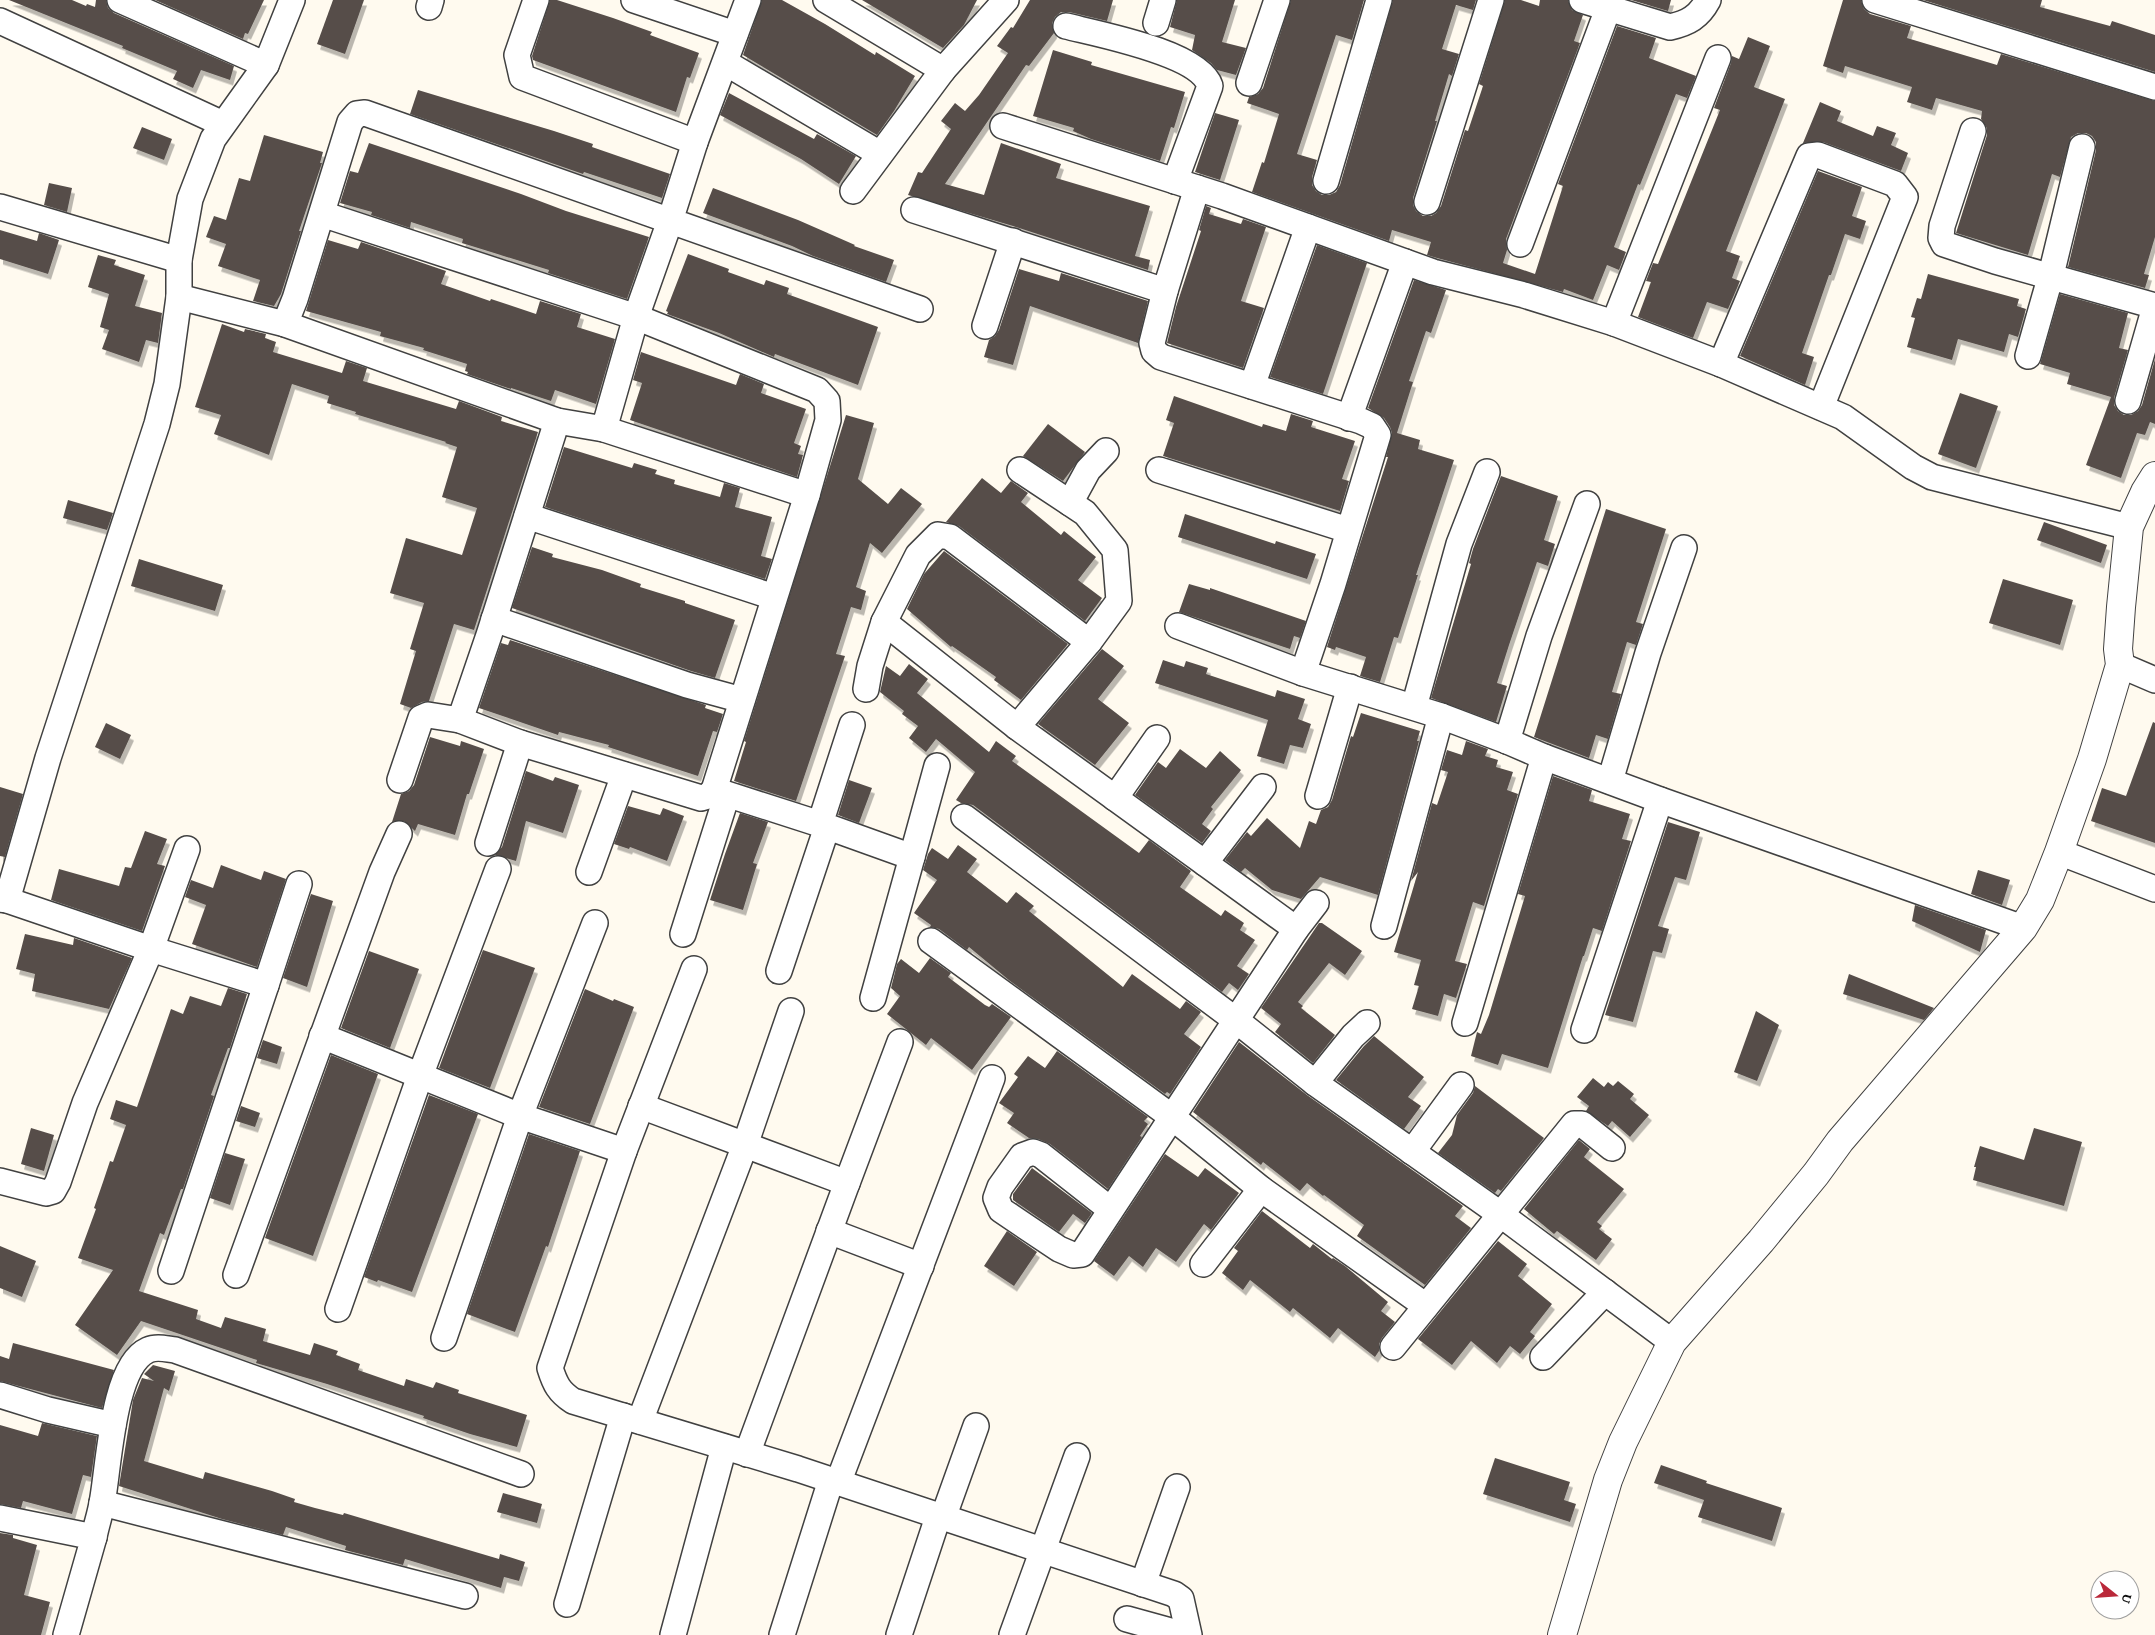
<svg xmlns="http://www.w3.org/2000/svg" width="2155" height="1635" font-family="'Crimson Pro',serif">
<defs>
<filter id="shadow"><feDropShadow dx="3" dy="5.5" stdDeviation="0" flood-color="#0004"/></filter>
</defs>
<rect width="100%" height="100%" fill="#fffaef"/>
<!-- building -->
<g fill="#564e4a" filter="url(#shadow)">
<path d="M9,0h63l14,6 1,-2 8,3 1,-7h10l2,8 6,5 120,53 -4,14 -29,-10 -8,18 -20,-9 4,-8 -55,-23 1,-2z"/>
<path d="M155,0h109l-16,34 -3,-1 -2,6z"/>
<path d="M333,0h31l-19,54 -28,-10z"/>
<path d="M550,0h7l56,18 39,14 -2,3 49,18 -9,25 -3,-1 -11,35 -143,-52 -1,-4z"/>
<path d="M762,0h20l43,24 50,31 1,-3 39,24 -21,35 -17,24 -134,-80z"/>
<path d="M862,0h115l-13,25 -21,23z"/>
<path d="M1030,0h83l-6,21 -38,-9h-8l-6,5 -3,6 2,10 -25,33 -3,-1 -81,119 39,11 17,-52 60,21 -5,14 94,28 -15,50 15,4 -2,10 -135,-44 -105,-31 10,-23 4,1 29,-44 -10,-8 14,-18 10,8 14,-16 29,-42 -11,-7 14,-19 2,1z"/>
<path d="M1177,0h58l-13,42 24,6 -10,27 -19,-5 -6,-7 -19,-13 3,-15 -25,-8z"/>
<path d="M1291,0h73l-12,40 -16,-5 -39,119 20,6 -5,17v8l4,6 6,4h7l7,-3 4,-7 53,-185h83l-3,10 -17,-5 -14,44 17,5 -7,22 -3,-2 -14,47h2l-24,77v7l3,6 7,5h8l5,-3 5,-7 24,-76 3,1 15,-45 -4,-2 26,-84h16l18,6 1,-6h28l4,10 11,5 -9,26 6,2 -74,196 1,11 -4,13 32,11 28,-88 -5,-2 59,-158 39,12 -7,20 47,18 -9,22 -11,-4 -36,91 -2,-1 -24,63 12,5 -7,18 -12,-5 -14,35 -29,-11 -1,3 -126,-34 -10,-3 4,-13 -39,-12 -3,11 -137,-49 10,-30 2,1 15,-49 -32,-11 2,-6 9,-3 5,-6z"/>
<path d="M1631,0h40l-3,11z"/>
<path d="M1843,0h18l3,9 6,5 41,12 -4,12 90,27 4,-11 154,47v136l-11,37 5,1 -4,13 -77,-21 28,-117v-8l-4,-6 -6,-3h-8l-7,4 -11,40 -8,-3 -24,81 -72,-22 31,-98v-7l-6,-9 1,-8 -46,-13 -4,12 -25,-8 5,-15 -67,-21 -2,7 -20,-7z"/>
<path d="M1923,0h119l-2,7 70,19 2,-5 43,14v37z"/>
<path d="M1748,37l22,9 -16,41 31,12 -59,152 14,5 -8,22 8,3 -12,28 -21,-7 -14,36 -55,-21 13,-35 -5,-1 7,-18 5,1 62,-154 -6,-2 17,-45 1,-7 7,3z"/>
<path d="M1053,50l39,12 -1,3 94,27 -11,36 -3,-1 -11,34 -69,-22 -18,-8 1,-3 -41,-12z"/>
<path d="M418,90l136,41 39,13 -1,3 78,27 -8,24 -78,-26 -1,2 -173,-60z"/>
<path d="M729,93l85,46 3,-5 39,22 -17,28 -38,-25 -81,-44z"/>
<path d="M1820,102l21,9 -4,10 36,15 4,-10 19,7 -5,12 17,8 -7,18 -78,-29 -20,1z"/>
<path d="M1215,113l24,7 -19,60 -25,-8z"/>
<path d="M142,127l30,12 -8,21 -31,-12z"/>
<path d="M264,135l59,17 -3,11h2l-23,68h2l-20,63 -7,12 -21,-5 7,-21 -42,-14 8,-22 -20,-7 8,-21 12,4 13,-42 11,3z"/>
<path d="M369,143l152,51 45,17 83,26 -22,62 -79,-26 1,-3 -87,-27 1,-4 -52,-17 -1,6 -39,-13 1,-3 -32,-9 10,-32 8,2z"/>
<path d="M1818,171l44,16 -10,29 14,5 -6,18 -15,-5 -14,41h-2l-27,78 12,4 -9,28 -65,-29z"/>
<path d="M49,183l23,5 -5,24 -23,-7z"/>
<path d="M713,188l85,32 57,25 -1,1 40,14 -8,22 -73,-26 -21,-10 -89,-33z"/>
<path d="M1206,206l5,2 -2,6 32,10 2,-5 23,8 -25,74 23,7 -21,60 -76,-25 9,-36 25,-76 -2,-1z"/>
<path d="M0,230l37,11 2,-8 20,7 -11,34 -48,-15z"/>
<path d="M328,240l30,9 3,-7 85,29 -5,13 49,17 1,-2 45,15 4,-13 41,13 -4,13 38,12 -19,65 -41,-14 -4,11 -40,-13v1l-44,-15 1,-2 -3,-1 2,-7 -44,-14 1,-2 -44,-12 1,-4 -75,-21z"/>
<path d="M1317,245l50,18 -44,131 -53,-17z"/>
<path d="M688,254l41,15 -1,3 36,13 2,-5 23,8 -2,6 91,33 -20,58 -83,-31 -1,3 -55,-24 -52,-19 1,-2 -2,-1z"/>
<path d="M98,255l18,5 -2,5 31,10 -10,31 27,7 -4,30 -12,-3 -7,22 -37,-13 7,-19 -9,-3 9,-33 -21,-7z"/>
<path d="M1019,269l40,12 2,-8 87,28 -10,42 -108,-37 -17,59 -29,-8 5,-17 6,-4 4,-6z"/>
<path d="M1928,274l91,25 -2,7 9,3 -8,28 -9,-3 -5,18 -46,-13 -6,21 -45,-13 8,-29 -4,-1 6,-19 4,1z"/>
<path d="M1414,280l32,10 -15,43 -5,-2 -17,50 4,1 -16,51 23,7 -2,9 36,11 -38,115h2l-20,63 -4,-1 -14,45 -20,-6 6,-19 -30,-10 -1,3 -8,-3 61,-190h-2l6,-24 -2,-6 -6,-9 -16,-10z"/>
<path d="M2060,294l68,19 -9,35 9,2 -14,48v7l4,6 6,4h7l7,-4 4,-6 13,-46v65l-5,-2 -5,13 -8,-2 -16,45 -35,-13 25,-68 -44,-13 3,-11 -30,-9z"/>
<path d="M222,324l22,8 1,-3 21,5 -1,4 11,4 -3,10 69,21 4,-12 21,7 -4,13 93,28 3,-8 43,16 -1,4 37,11 -64,198 -20,-6 -25,77 -7,1 -11,6 -11,-4 16,-53 -6,-2 14,-46 -34,-10 16,-55 56,17 15,-47 -35,-11 15,-50 -12,-4 1,-1 -91,-28 1,-2 -29,-9 2,-7 -37,-12 -23,71 -55,-21 7,-19 -26,-8z"/>
<path d="M641,352l95,33 4,-11 24,10 -3,9 45,16 -12,34 7,3 -3,8 5,1 -6,22 -167,-57 12,-37 -9,-3z"/>
<path d="M1960,393l38,13 -22,62 -38,-14z"/>
<path d="M1174,396l88,31 1,-3 23,7 5,-17 22,7 -2,6 44,14 -13,38 7,2 -9,30 -177,-55 11,-33 -8,-3z"/>
<path d="M846,415l28,8 -16,56 30,25 13,-16 21,16 -40,49 -12,-10 -14,44 10,4 -5,19 -10,-3 -15,47 9,2 -49,145 -62,-20 12,-39 -2,-1z"/>
<path d="M1048,424l37,28 -22,29 -40,-25z"/>
<path d="M564,447l68,21 2,-5 23,7 -2,4 20,6 -1,4 46,13 4,-14 16,5 -5,19 37,10 -11,39 11,3 -7,20 -220,-72z"/>
<path d="M1501,476l57,20 -14,44 11,4 -7,22 -11,-4 -28,83 -12,38 10,3 -11,36 -65,-24 40,-134 -2,-1 4,-14z"/>
<path d="M982,478l19,15 10,-12 17,12 -7,9 40,33 3,-4 32,26 -18,23 24,18 -17,23 -126,-95 -13,-4z"/>
<path d="M68,500l45,13 -6,17 -44,-12z"/>
<path d="M1606,509l60,20 -30,93 7,2 -7,21 -9,-3 -15,50 9,2 -13,45 -12,-4 -7,23 -55,-21z"/>
<path d="M1185,514l90,30 1,-3 40,13 -9,25 -129,-42z"/>
<path d="M2044,522l63,23 -6,18 -64,-23z"/>
<path d="M532,547l21,7 -1,3 50,13 39,14 -1,3 45,14v2l50,17 -20,58 -24,-7 -179,-63z"/>
<path d="M944,551l124,93 -47,56 -27,-20 2,-3 -44,-31 -1,1 -44,-38 17,-35z"/>
<path d="M139,559l84,26 -8,26 -84,-25z"/>
<path d="M2003,579l70,21 -13,45 -71,-22z"/>
<path d="M1189,584l21,6v-2l96,33 -6,17 -6,-2 -4,13 -111,-37z"/>
<path d="M510,640l196,65 -1,3 18,6 -6,18 -4,-1 -15,45 -90,-29 1,-2 -50,-13 -1,3 -79,-27 22,-65 7,2z"/>
<path d="M1102,649l22,17 -26,33 31,24 -34,42 -57,-41z"/>
<path d="M1163,660l21,7 2,-6 22,7 -2,6 69,23 2,-7 28,9 -7,20 13,5 -8,24 -13,-3 -6,19 -27,-8 11,-36 -113,-37z"/>
<path d="M909,664l19,15 -11,14 72,59 7,-11 20,15 -4,5 127,92 10,-13 42,31 -11,16 41,29 4,-6 19,13 -4,7 15,10 -18,26 12,8 -11,16 -9,-7 -7,9 -249,-187 -12,-2 -5,-3 19,-28 -39,-33 -10,13 -17,-14 9,-12 -16,-12 2,-3 -24,-19 6,-26 14,10z"/>
<path d="M1361,713l59,18 -3,10h2l-41,154 -58,-18 -19,22 -29,-9 -27,-22 -4,4 -16,-12 22,-28 4,4 16,-18 33,30 9,-27 7,3 5,-14 7,-3 4,-7 19,-64 2,1z"/>
<path d="M2153,722l2,1v120l-64,-22 11,-33 24,8z"/>
<path d="M106,723l25,12 -11,24 -25,-12z"/>
<path d="M430,737l30,9 1,-5 23,8 -15,45h-2l-12,41 -37,-11 -3,7 -11,-10 -12,1 9,-28 8,-3 5,-6z"/>
<path d="M1466,741l22,8 -3,7 13,4 -2,7 17,5 -6,18 11,4 -34,112 -11,-4 -18,59 12,3 -11,34 -12,-4 -6,22 -26,-7 7,-23 -5,-1 7,-25 -27,-8 24,-80 -7,9 21,-78 5,2 11,-33 -7,-2 6,-20 15,5z"/>
<path d="M1180,749l26,19 14,-17 21,19 -30,37 2,2 -11,15 9,7 -9,12 -67,-48 23,-33 8,6z"/>
<path d="M526,771l27,10 2,-4 24,8 -16,48 -37,-12 -10,40 -21,-6 7,-8z"/>
<path d="M1553,776l39,14 -3,11 41,13 -8,25 9,2 -29,90 -9,-3 -9,28h-1l-35,112 -46,-14 -4,11 -27,-9 6,-24 4,2 8,-19 36,-119 -7,-2z"/>
<path d="M849,780l23,8 -13,35 -21,-8z"/>
<path d="M0,787l23,7 -18,63 -5,-1z"/>
<path d="M628,806l32,9 3,-7 21,8 -17,45 -37,-14 -1,2 -15,-5z"/>
<path d="M740,813l28,9 -15,41 4,1 -14,46 -33,-10 15,-46z"/>
<path d="M1668,822l32,10 -14,48 -11,-3 -17,49 11,3 -7,24 -9,-2 -20,71 -28,-7z"/>
<path d="M145,831l22,8 -10,25 8,2 -23,65 -91,-31 8,-31 60,17 6,-19 6,1z"/>
<path d="M958,845l19,14 -10,13 40,31 9,-11 18,14 -5,5 94,76 9,-13 48,35 6,-8 15,11 -17,22 17,13 -31,47 -3,-2 -2,2 -155,-113 -41,-34 -2,3 -28,-21 -9,-2 1,-2 -17,-12 23,-33 -14,-10 5,-16 4,-6 16,11z"/>
<path d="M221,865l40,15 3,-9 22,8 -29,88 -65,-23 14,-39 -21,-8 6,-17 22,8z"/>
<path d="M1978,870l32,10 -8,25 -31,-11z"/>
<path d="M311,894l22,7 -26,86 -24,-9z"/>
<path d="M1915,905l71,25 -6,22 -68,-31z"/>
<path d="M1319,923h3l40,28 -17,24 -16,-12 -31,39 5,4 -2,2 34,27 -22,28 -38,-31 6,-8 -20,-16z"/>
<path d="M25,934l48,11 1,-7 58,20 -23,51 -77,-18 3,-17 -19,-5z"/>
<path d="M483,950l52,18 -45,120 -51,-20z"/>
<path d="M369,951l50,18 -29,79 -49,-20z"/>
<path d="M930,958l21,15 -3,4 37,28 4,2 3,-3 19,13 -39,53 -41,-32 -5,7 -39,-31 13,-18 -9,-8 6,-24 4,-5 18,14z"/>
<path d="M1849,974l85,34 -10,12 -81,-26z"/>
<path d="M228,988l19,6 -17,54h-2l-17,47 3,1 -31,93h-2l-17,46 -4,-2 -21,58 59,19 -2,9 25,9 4,-11 41,12 -3,12 47,14 4,-12 24,8 -2,4 24,9 -2,6 46,16 2,-7 27,9 3,-6 23,8 -1,3 69,22 -10,32 -47,-13 -47,-16 1,-2 -97,-32 -71,-21 1,-3 -116,-39 -24,34 -42,-30 38,-55 -35,-12 18,-49 -2,-1 9,-26 7,-21 3,1 13,-37 -16,-6 6,-19 21,7 34,-98 12,5 7,-18 31,10z"/>
<path d="M585,989l28,12 1,-2 20,8 -44,117 -51,-17z"/>
<path d="M1756,1011l23,14 -22,56 -23,-9z"/>
<path d="M1374,1036l50,41 -16,20 13,9 -17,23 -68,-49 28,-34z"/>
<path d="M263,1040l19,7 -5,17 -20,-6z"/>
<path d="M1239,1042l68,53 156,111 -8,10 16,12 -46,57 -68,-49 7,-11 -40,-30 -1,1 -16,-13 -7,8 -37,-29 -2,3 -68,-53z"/>
<path d="M1057,1051l91,66 -4,4 4,3 -8,12 2,1 -34,52 -58,-45 -12,-5 -9,-1 -22,-15 7,-10 -15,-10 19,-26 -4,-3 14,-18 17,12z"/>
<path d="M331,1055l47,19 -65,182 -48,-18z"/>
<path d="M1593,1078l11,9 4,-5 5,4 5,-5 16,13 -4,5 19,16 -19,22 -18,-16 -4,5 -22,-15 3,-5 -12,-9z"/>
<path d="M1475,1086l69,52 -43,53 -3,-2 -3,4 -57,-40 14,-18 5,-20 16,-22z"/>
<path d="M429,1095l49,19 -66,178 -34,-12 -1,2 -13,-5z"/>
<path d="M241,1106l19,7 -5,14 -19,-6z"/>
<path d="M31,1128l23,7 -10,36 -23,-7z"/>
<path d="M2034,1128l48,14 -18,64 -91,-26 3,-13h-2l6,-21 44,14z"/>
<path d="M529,1134l51,17 -32,96 -2,-1 -31,86 -48,-18z"/>
<path d="M1579,1140l11,9 -6,8 40,32 -27,33 5,4 -3,3 13,10 -16,21 -39,-29 -3,3 -30,-25z"/>
<path d="M225,1153l20,6 -15,46 -20,-7z"/>
<path d="M1165,1154l33,23 7,-9 34,25 -28,37 -7,-6 -28,38 -20,-14 -13,19 -14,-11 -15,20 -20,-15z"/>
<path d="M1032,1168l60,45 -7,10 -12,-9 -14,18 -46,-32v-6z"/>
<path d="M1262,1211l48,37 3,-4 19,15 1,-1 12,8 43,36 -7,9 14,11 -13,16 -3,6v7l-4,6 -37,-29 -8,10 -37,-30 -3,4 -40,-32 -7,10 -21,-17 16,-22 -4,-3z"/>
<path d="M1007,1231l30,21 -23,34 -30,-20z"/>
<path d="M1498,1241l29,23 -9,12 34,28 -22,28 5,4 -15,18 -10,-8 -13,17 -26,-22 -19,24 -34,-26z"/>
<path d="M0,1246l36,15 -14,36 -22,-9z"/>
<path d="M13,1343l101,27 -12,38 -102,-27v-25l9,3z"/>
<path d="M153,1365l22,6 -6,20 -5,-3 -20,73 59,18 2,-7 67,19 23,8 -1,3 21,6 28,7 1,-2 155,46 1,-5 25,8 -6,19 -15,-4 -3,11 -96,-29 -2,6 -58,-15 1,-4 -60,-19 -3,8 -61,-16 -103,-33 14,-86 9,-22 12,3 -10,-7z"/>
<path d="M42,1423l55,13 -6,41 -8,-2 -11,39 -49,-13 -2,7 -21,-4v-79l38,11z"/>
<path d="M1495,1458l75,24 -6,18 12,4 -6,18 -87,-28z"/>
<path d="M1661,1465l46,16 -1,2 76,25 -10,33 -74,-24 6,-17 -50,-17z"/>
<path d="M503,1493l39,11 -5,19 -40,-11z"/>
<path d="M0,1533l13,2v3l24,7 -13,50 26,7 -9,33h-41z"/>
</g>
<g fill="none" stroke-linecap="round" stroke-linejoin="round">
<!-- minor casing -->
<g stroke="#414141" stroke-width="28">
<g id="minor">
<path d="M120,0l146,65"/>
<path d="M536,0l-19,55 5,22 173,65"/>
<path d="M634,0l101,34"/>
<path d="M748,0l-53,142 -25,79 -34,96 -32,112 -47,-8 -272,-97 10,-25 55,-177 7,-8 8,-1 555,196"/>
<path d="M826,0l117,70"/>
<path d="M1582,0l88,27c18,-4 29,-10 38,-27"/>
<path d="M1875,0l280,87"/>
<path d="M429,7l2,-7"/>
<path d="M0,21l223,103"/>
<path d="M1156,23l7,-23"/>
<path d="M1066,26c32,8 134,27 144,60l-35,95"/>
<path d="M726,63l154,91"/>
<path d="M1249,83l28,-83"/>
<path d="M1003,126l219,70 211,76 91,23 90,28 107,41 122,53 70,50 19,10 197,50"/>
<path d="M1973,131l-31,95 -1,12 3,6 51,17 160,45"/>
<path d="M1326,181l53,-181"/>
<path d="M1197,188l-32,103 -13,52 2,8 7,6 200,64 11,5 6,9 -45,149 -30,89"/>
<path d="M853,191l90,-121 63,-70"/>
<path d="M1427,202l64,-202"/>
<path d="M0,207l179,53"/>
<path d="M914,210l251,81"/>
<path d="M322,214l314,103 181,73 10,11 1,19 -21,75 -93,295 -6,6 -7,2 -181,-55 -60,-23"/>
<path d="M1520,244l88,-235"/>
<path d="M179,297l106,27"/>
<path d="M1614,323l104,-265"/>
<path d="M985,326l28,-85"/>
<path d="M2028,356l23,-81 31,-128"/>
<path d="M1721,364l88,-208 9,-1 77,29 10,13 -84,210"/>
<path d="M1252,386l56,-159"/>
<path d="M2128,401l27,-94"/>
<path d="M1349,418l56,-156"/>
<path d="M604,429l203,66"/>
<path d="M1159,470l189,60"/>
<path d="M1070,503l18,-33 18,-19"/>
<path d="M527,516l247,81"/>
<path d="M494,619l193,66 55,15"/>
<path d="M884,622l133,105 279,202"/>
<path d="M1178,626l125,47 138,43 66,25 37,16 116,43 363,128"/>
<path d="M2120,665l35,15"/>
<path d="M866,689l4,-23 14,-44 34,-67 20,-20 12,2 139,105"/>
<path d="M1414,707l45,-163 28,-72"/>
<path d="M852,725l-32,99 92,33 -39,141"/>
<path d="M1017,727l72,-85 30,-41 -4,-51 -30,-37 -65,-43"/>
<path d="M1507,741l32,-105 48,-132"/>
<path d="M400,780l21,-62 7,-3 32,5 29,-85 68,-214"/>
<path d="M1610,781l38,-128 36,-105"/>
<path d="M714,790l106,34"/>
<path d="M1318,796l32,-109"/>
<path d="M1115,798l42,-60"/>
<path d="M964,817l273,204 78,62 185,131 172,128"/>
<path d="M488,843l32,-100"/>
<path d="M2059,852l96,37"/>
<path d="M912,857l25,-91"/>
<path d="M1205,863l58,-76"/>
<path d="M589,872l35,-97"/>
<path d="M0,899l7,1 41,-142 109,-334 10,-40 12,-87v-37l11,-61 23,-60 53,-74 26,-65"/>
<path d="M7,900l144,49 115,36 33,-101"/>
<path d="M1384,926l57,-210"/>
<path d="M683,934l44,-139"/>
<path d="M931,941l241,176 89,72 165,117"/>
<path d="M694,969l-70,182 -74,217c5,16 9,24 23,33l225,68 376,125 7,5 8,36"/>
<path d="M779,971l48,-144"/>
<path d="M1465,1023l79,-266"/>
<path d="M1584,1030l76,-230"/>
<path d="M322,1036l198,80 104,35"/>
<path d="M1315,1083l38,-47 14,-13"/>
<path d="M641,1106l206,77 -100,271"/>
<path d="M1412,1152l49,-67"/>
<path d="M0,1181l46,12 7,-2 5,-9 27,-79 66,-154 36,-100"/>
<path d="M847,1183l53,-141"/>
<path d="M1111,1210l-70,-55 -8,-3 -11,4 -22,31 -4,11 5,12 58,39 14,6 9,-1 214,-325 20,-26"/>
<path d="M829,1231l92,35"/>
<path d="M1203,1264l58,-75"/>
<path d="M171,1271l95,-286"/>
<path d="M236,1275l146,-403 17,-38"/>
<path d="M338,1309l82,-233 78,-207"/>
<path d="M444,1338l76,-222 75,-193"/>
<path d="M1393,1347l181,-223h8l30,24"/>
<path d="M1543,1357l62,-65"/>
<path d="M0,1395l48,15 65,15"/>
<path d="M640,1421l105,-276 46,-134"/>
<path d="M838,1483l154,-405"/>
<path d="M102,1503l363,93"/>
<path d="M0,1518l94,19 -28,98"/>
<path d="M943,1518l33,-92"/>
<path d="M94,1537c2,-11 6,-22 8,-34 7,-35 10,-137 46,-153 9,-4 18,-1 27,0l346,124"/>
<path d="M1143,1584l34,-97"/>
<path d="M567,1604l56,-188"/>
<path d="M1127,1619l58,16"/>
<path d="M673,1635l51,-188"/>
<path d="M782,1635l49,-155"/>
<path d="M899,1635l39,-118"/>
<path d="M1012,1635l65,-179"/>
</g>
</g>
<!-- tertiary casing -->
<g stroke="#414141" stroke-width="30">
<path id="tertiary" d="M1562,1635l46,-155 15,-38 49,-100 89,-101 55,-67 24,-33 183,-213 17,-28 19,-48 33,-93 28,-94 -2,-16 3,-42 8,-80 16,-35 10,-16"/>
</g>
<!-- minor -->
<use href="#minor" stroke="#fff" stroke-width="25"/>
<!-- tertiary -->
<use href="#tertiary" stroke="#fff" stroke-width="28"/>
</g>
<!-- north arrow -->
<g transform="translate(2115 1595) rotate(107)"><circle r="24" fill="#ffffff" stroke="#9f9f9f"/>
<path d="M0-4L9 19L0 12L-9 19Z" fill="#ba293a"/>
<text y="-8" font-size="14" font-weight="bold" text-anchor="middle" fill="#0e0e0e">U</text>
</g>
</svg>
